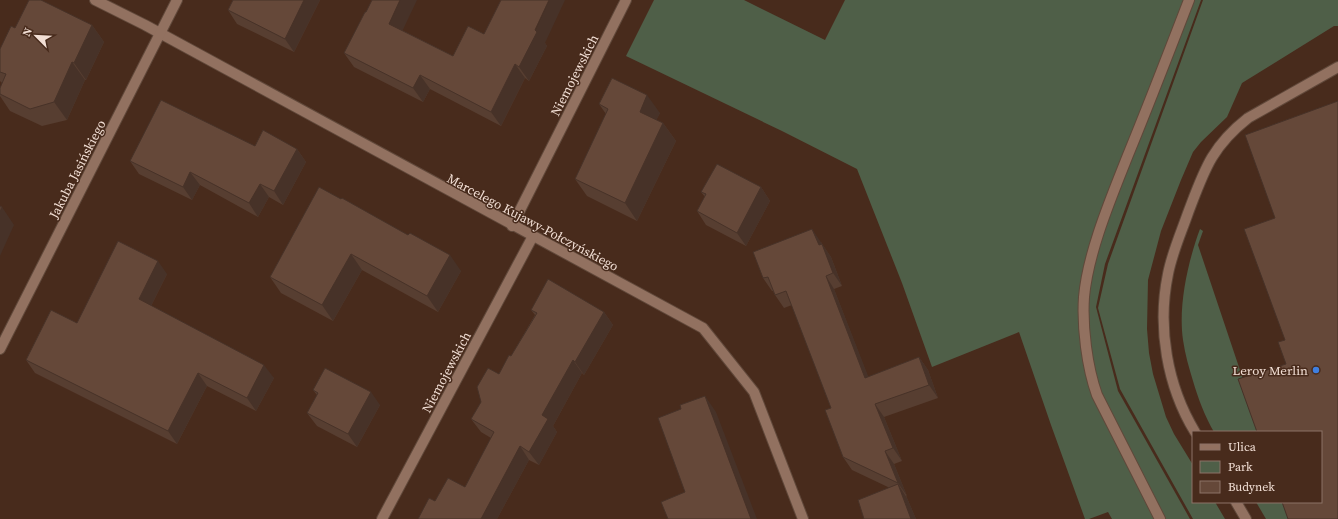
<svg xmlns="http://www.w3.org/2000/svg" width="1338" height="519" font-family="'Source Serif 4',serif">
<rect width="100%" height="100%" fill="#482b1c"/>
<!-- green -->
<g fill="#4f5f48">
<path d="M654,0h90l81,40 20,-40h356l-96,264 -9,43 22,84 72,128h-78l-4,-7 -19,7h-4l-34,-94 -32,-93 -87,35 -30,-84 -45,-114 -75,-38 -156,-75z"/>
<path d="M1203,0h135v26h-4l-92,57 -15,34 -26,25 -8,10 -12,28 -20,51 -13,49 -1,49 2,24 4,21 13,43 8,17 19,31v37h22l10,17h-32l-73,-130 -22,-81 10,-44z"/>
<path d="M1200,229l3,2 -5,14 49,146 12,41h-45c-9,-15 -16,-34 -21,-51 -4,-13 -8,-27 -10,-41 -5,-34 5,-79 17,-111z"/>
<path d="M1256,502h29l6,17h-25z"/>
</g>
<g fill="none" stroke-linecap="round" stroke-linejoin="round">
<!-- minor casing -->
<g stroke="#60483a" stroke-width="12">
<g id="minor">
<path d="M95,0l50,25 558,303 51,64 49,127"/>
<path d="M512,226l114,-226"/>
<path d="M0,349l177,-349"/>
<path d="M1195,432c-28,-46 -38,-105 -27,-158 4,-21 13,-41 20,-61 16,-42 23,-66 60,-95l90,-51"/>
<path d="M1236,502l10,17"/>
<path d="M382,519l151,-283"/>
<path d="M1160,519l-63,-124c-10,-28 -15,-68 -13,-98 4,-45 27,-99 44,-142 21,-51 41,-103 61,-155"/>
</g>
</g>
<!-- minor -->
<use href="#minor" stroke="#927160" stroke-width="10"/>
</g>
<!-- wall -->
<g fill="#573e31">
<path d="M233,0h87l-26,52 -57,-28 -9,-14z"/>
<path d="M366,12l87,44 31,-22 61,9 2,3 -18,35 -4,-3 -24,48 -71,-37 -7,13 -69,-35 -10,-14z"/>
<path d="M92,25l12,17 -18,38h-1l-18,40 -25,6 -32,-15 -10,-15v-8l2,-5 -2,-2v-32l15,-21z"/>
<path d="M599,104l61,9 -4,7 7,3 13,18 -39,80 -50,-25 -12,-17 31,-65z"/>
<path d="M255,146l42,3 9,13 -23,43 -14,-8 -11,20 -58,-32 -8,15 -53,-26 -9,-13z"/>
<path d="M319,187l142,84 -23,41 -76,-42 -29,51 -52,-28 -11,-16z"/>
<path d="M761,187l9,14 -24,45 -40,-21 -9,-14 8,-14 -4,-5z"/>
<path d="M821,242l1,2 9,13 11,29 -8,3 34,88 51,-20 9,13 10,28 -54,19 18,44 -8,3 13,32 -1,-1 1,3 9,21h-52l26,-31 -38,-18 -9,-13 -12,-49 -39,-103 -8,3 -9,-13 -2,-4h-1l-9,-13z"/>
<path d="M167,274l-16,32 123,72 -18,33 -49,-25 -30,58 -142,-71 -9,-13 51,-37z"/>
<path d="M531,310l73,2 9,13 -29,50 -2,-2 -29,53 4,6 -18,33 -10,-5 -32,59h-79l17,-18 30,-14 26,-49 -10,-6 -10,-13 28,-45 12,-18 24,-41z"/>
<path d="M313,390l67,15 -23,42 -40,-21 -10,-13 10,-18z"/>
</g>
<!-- shaded-wall -->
<g fill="#473228">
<path d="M304,0h16l-26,52 -9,-13z"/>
<path d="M400,0h17l-18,38 -10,-14z"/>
<path d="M549,0h16l-20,43 2,3 -18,35 -10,-14z"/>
<path d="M92,25l12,17 -18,38 -12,-17z"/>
<path d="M72,62l13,18 -18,40 -13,-18z"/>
<path d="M515,64l10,14 -24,48 -10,-14z"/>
<path d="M420,75l10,14 -7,13 -10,-14z"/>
<path d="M647,95l13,18 -8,16 -12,-17z"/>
<path d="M663,123l13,18 -39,80 -12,-18z"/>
<path d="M297,149l9,13 -23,43 -9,-14z"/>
<path d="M190,172l10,13 -8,15 -9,-13z"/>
<path d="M260,184l9,13 -11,20 -9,-14z"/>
<path d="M761,187l9,14 -24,45 -9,-13z"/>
<path d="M2,207l12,18 -14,31v-44z"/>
<path d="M812,229l19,28 11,29 -9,-13 -14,-28z"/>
<path d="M351,254l11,16 -29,51 -11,-16z"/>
<path d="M450,255l11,16 -23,41 -11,-16z"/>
<path d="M158,261l9,13 -19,38 -9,-13z"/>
<path d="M826,276l8,13 40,102 -9,-13z"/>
<path d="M604,312l9,13 -29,50 -9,-13z"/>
<path d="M919,357l9,13 10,28 -9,-13z"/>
<path d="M573,360l9,13 -29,53 4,6 -18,33 -10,-13 13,-37z"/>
<path d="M264,365l10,13 -18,33 -9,-13z"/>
<path d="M198,373l9,13 -30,58 -9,-13z"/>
<path d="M371,392l9,13 -23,42 -9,-13z"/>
<path d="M705,396l11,16 41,107h-6z"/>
<path d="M875,404l9,13 18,44 -9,-13z"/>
<path d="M520,446l9,14 -32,59h-16z"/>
<path d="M885,451l9,13 13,32 -9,-13z"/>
<path d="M898,484l9,14 9,21h-5z"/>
</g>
<!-- building -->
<g fill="#654839" stroke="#473228">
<path d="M29,0h12l51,25 -18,38 -2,-1 -18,40 -24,7 -30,-15v-6l6,-14 -6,-2v-23l11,-23 4,2z"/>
<path d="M233,0h71l-19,39 -57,-29z"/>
<path d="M372,0h28l-11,24 64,32 15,-30 16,8 17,-34h48l-14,30 2,2 -18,35 -4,-3 -24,48 -71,-37 -7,13 -69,-35 21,-41h1z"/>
<path d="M612,78l35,17 -7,17 23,11 -38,80 -50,-24 33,-70 -9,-5z"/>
<path d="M161,100l94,46 8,-16 34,19 -23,42 -14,-7 -11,19 -59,-31 -7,15 -53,-26z"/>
<path d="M1338,101v418h-50l-6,-17h39v-70h-64l-19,-53 48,-15 -8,-22 7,-2 -41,-111 31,-11 -30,-83z"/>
<path d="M717,164l44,23 -24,46 -40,-22 9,-17 -5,-2z"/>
<path d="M319,187l22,12 1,-1 66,37 2,-2 40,22 -23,41 -76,-42 -29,51 -52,-28z"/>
<path d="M0,206l2,1 -2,5z"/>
<path d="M812,229l7,16 3,-1 11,29 -7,3 39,102 54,-21 10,28 -54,19 18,44 -8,3 13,32 -55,-26 -18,-47 6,-2 -45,-117 -11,4 -7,-18 -5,1 -10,-26z"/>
<path d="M118,241l40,20 -19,38 125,66 -17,33 -49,-25 -30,58 -142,-71 25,-50 26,13z"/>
<path d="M548,279l56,33 -29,50 -2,-2 -31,55 6,4 -19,33 -9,-6 -39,73h-63l11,-21 6,3 13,-23 17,9 29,-55 -23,-13 10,-17 -4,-15 11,-19 11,6 10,-19 2,1 26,-43 -6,-3z"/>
<path d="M325,368l46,24 -23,42 -41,-21 11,-20 -5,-3z"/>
<path d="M705,396l46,123h-83l-7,-17 24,-10 -27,-74 23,-9 -1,-4z"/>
<path d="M898,484l13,35h-47l-6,-19z"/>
</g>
<!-- markers -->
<circle fill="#3f7fe0" stroke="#482b1c" stroke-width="1.5" cx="1316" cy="370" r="4"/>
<g text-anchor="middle" stroke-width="3" stroke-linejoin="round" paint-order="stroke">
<!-- street labels -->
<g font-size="13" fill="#f2dfd5" stroke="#482b1c">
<text transform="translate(574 75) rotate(-63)" y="5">Niemojewskich</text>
<text transform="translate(77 169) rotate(-63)" y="5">Jakuba Jasińskiego</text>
<text transform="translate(533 222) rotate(28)" y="5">Marcelego Kujawy-Połczyńskiego</text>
<text transform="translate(446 372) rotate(-62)" y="5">Niemojewskich</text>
</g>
<!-- poi labels -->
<g font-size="13" fill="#f2dfd5" stroke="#482b1c" text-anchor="end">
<text x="1308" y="375">Leroy Merlin</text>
</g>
</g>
<!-- legend -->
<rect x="1192" y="431" width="130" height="72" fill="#482b1c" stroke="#8c7366"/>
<rect x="1200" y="444" width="20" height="6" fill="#927160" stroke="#8c7366"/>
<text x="1228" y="451" font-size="12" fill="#f2dfd5">Ulica</text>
<rect x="1200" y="461" width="20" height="12" fill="#4f5f48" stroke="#8c7366"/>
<text x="1228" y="471" font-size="12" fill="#f2dfd5">Park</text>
<rect x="1200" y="481" width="20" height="12" fill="#654839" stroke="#8c7366"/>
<text x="1228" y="491" font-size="12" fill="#f2dfd5">Budynek</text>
<!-- north arrow -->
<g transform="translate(36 36) rotate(294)" stroke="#482b1c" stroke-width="3" paint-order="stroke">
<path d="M0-3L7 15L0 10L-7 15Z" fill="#f2dfd5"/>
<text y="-6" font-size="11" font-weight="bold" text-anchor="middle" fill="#f2dfd5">N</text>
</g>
</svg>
